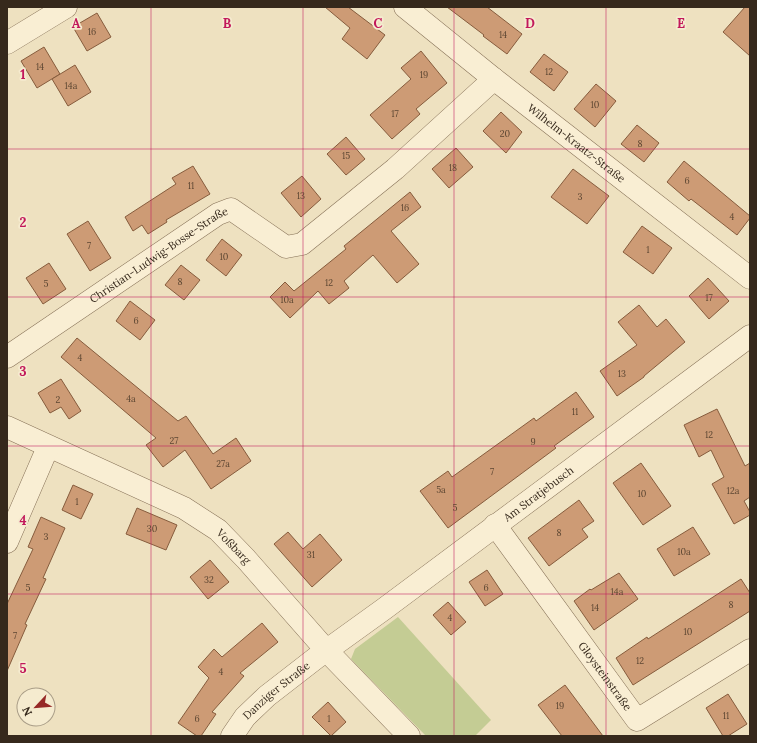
<svg xmlns="http://www.w3.org/2000/svg" width="757" height="743" font-family="Lora,serif">
<rect width="100%" height="100%" fill="#eee1c0"/>
<!-- green -->
<path fill="#c4cc94" d="M398,617l93,103 -16,16h-49l-75,-77 4,-10z"/>
<!-- building -->
<g fill="#cd9b75" stroke="#865c3d">
<path d="M325,7h23l37,28 -18,24 -25,-20 8,-11z"/>
<path d="M447,7h40l35,27 -15,20 -24,-18 1,-1z"/>
<path d="M745,7h5v49l-27,-24z"/>
<path d="M97,13l14,24 -24,14 -14,-24z"/>
<path d="M44,47l16,27 -23,14 -16,-27z"/>
<path d="M421,51l26,32 -31,26 4,5 -28,25 -22,-24 41,-36 -10,-11z"/>
<path d="M544,54l24,18 -14,19 -24,-19z"/>
<path d="M75,65l16,27 -23,14 -16,-27z"/>
<path d="M596,84l20,17 -21,26 -21,-18z"/>
<path d="M501,112l21,20 -16,21 -23,-22z"/>
<path d="M637,125l22,18 -15,19 -23,-18z"/>
<path d="M346,137l19,22 -19,16 -19,-21z"/>
<path d="M456,148l17,19 -24,21 -17,-19z"/>
<path d="M684,161l66,55v2l-13,17 -46,-36 -2,2 -22,-19z"/>
<path d="M193,166l17,28 -44,26 1,2 -19,12 -6,-9 -9,6 -8,-14 51,-33 -4,-6z"/>
<path d="M573,169l36,27 -22,28 -36,-27z"/>
<path d="M302,176l19,23 -20,18 -20,-24z"/>
<path d="M410,192l11,15 -30,24 28,33 -22,19 -24,-28 -29,26 5,7 -20,16 -11,-13 -28,27 -20,-21 15,-15 9,9 52,-42 -2,-3z"/>
<path d="M88,221l23,37 -21,13 -23,-37z"/>
<path d="M642,226l30,22 -19,26 -30,-22z"/>
<path d="M222,239l20,16 -16,21 -20,-16z"/>
<path d="M49,263l17,26 -23,15 -17,-26z"/>
<path d="M181,265l19,15 -16,20 -19,-15z"/>
<path d="M708,278l21,23 -20,18 -20,-23z"/>
<path d="M130,301l25,19 -15,20 -24,-19z"/>
<path d="M639,305l18,22 9,-8 19,23 -41,34v1l-27,19 -17,-25 37,-26 -19,-23z"/>
<path d="M77,338l101,83 8,-5 27,38 23,-16 15,23 -40,28 -26,-39 -22,17 -17,-22 10,-7 -95,-81z"/>
<path d="M61,379l20,32 -12,8 -8,-12 -11,6 -12,-20z"/>
<path d="M576,392l18,25 -40,29 2,2 -108,80 -28,-37 28,-20 4,6 82,-59 2,3z"/>
<path d="M717,409l28,57 5,-3v34l-6,4 6,11v3l-16,9 -22,-40 12,-7 -13,-27 -12,7 -15,-32z"/>
<path d="M641,463l30,43 -28,19 -30,-42z"/>
<path d="M73,485l20,9 -12,25 -19,-9z"/>
<path d="M579,500l15,21 -12,8 6,8 -39,29 -21,-28z"/>
<path d="M137,508l40,17 -11,25 -40,-16z"/>
<path d="M41,517l24,11 -22,50 3,1 -21,45 2,1 -20,46v-67l26,-55 -5,-2z"/>
<path d="M693,527l17,27 -36,22 -17,-27z"/>
<path d="M288,532l15,17 17,-15 22,26 -30,27 -38,-43z"/>
<path d="M210,560l19,22 -21,17 -18,-22z"/>
<path d="M487,570l16,24 -18,12 -16,-24z"/>
<path d="M619,573l19,26 -44,31 -20,-29 16,-12 1,1z"/>
<path d="M741,579l9,14v18l-117,74 -17,-27 31,-21 1,2z"/>
<path d="M448,602l18,20 -15,13 -18,-20z"/>
<path d="M262,623l16,19 -38,31 4,3 -32,36 4,2 -15,22h-4l-19,-13 31,-45 -11,-11 16,-18 8,8z"/>
<path d="M565,685l38,51h-41l-24,-31z"/>
<path d="M728,694l19,30 -19,12h-5l-17,-28z"/>
<path d="M328,702l18,20 -15,14 -19,-19z"/>
</g>
<g fill="none" stroke-linecap="round" stroke-linejoin="round">
<!-- street casing -->
<g stroke="#877258" stroke-width="23">
<g id="street">
<path id="s1" d="M405,7l89,72 256,199"/>
<path d="M7,43l59,-36"/>
<path id="s2" d="M7,357l211,-143 13,-5 55,38 16,-3 93,-75 99,-90"/>
<path id="s3" d="M7,427l177,81 34,22 28,29 80,91 83,86"/>
<path id="s4" d="M495,525l142,195 113,-70"/>
<path d="M7,542l41,-95"/>
<path id="s5" d="M232,736l13,-19 22,-21 49,-38 68,-49 366,-273"/>
</g>
</g>
<!-- street -->
<use href="#street" stroke="#f9eed3" stroke-width="22"/>
</g>
<!-- grid -->
<path fill="none" stroke="#c2185b" stroke-width="1" stroke-opacity="0.55" d="M151,7v729M303,7v729M454,7v729M606,7v729M7,149h743M7,297h743M7,446h743M7,594h743"/>
<g text-anchor="middle" stroke-width="3.5" stroke-linejoin="round" paint-order="stroke">
<!-- number labels -->
<g font-size="9" fill="#5c4632">
<text x="92" y="35">16</text>
<text x="503" y="38">14</text>
<text x="40" y="70">14</text>
<text x="549" y="75">12</text>
<text x="424" y="78">19</text>
<text x="71" y="89">14a</text>
<text x="595" y="108">10</text>
<text x="395" y="117">17</text>
<text x="505" y="137">20</text>
<text x="640" y="147">8</text>
<text x="346" y="159">15</text>
<text x="453" y="171">18</text>
<text x="687" y="184">6</text>
<text x="191" y="189">11</text>
<text x="301" y="199">13</text>
<text x="580" y="200">3</text>
<text x="405" y="211">16</text>
<text x="732" y="220">4</text>
<text x="89" y="249">7</text>
<text x="648" y="253">1</text>
<text x="224" y="260">10</text>
<text x="180" y="285">8</text>
<text x="329" y="286">12</text>
<text x="46" y="287">5</text>
<text x="709" y="301">17</text>
<text x="287" y="303">10a</text>
<text x="136" y="324">6</text>
<text x="80" y="361">4</text>
<text x="622" y="377">13</text>
<text x="131" y="402">4a</text>
<text x="58" y="403">2</text>
<text x="575" y="415">11</text>
<text x="709" y="438">12</text>
<text x="174" y="444">27</text>
<text x="533" y="445">9</text>
<text x="223" y="467">27a</text>
<text x="492" y="475">7</text>
<text x="441" y="493">5a</text>
<text x="733" y="494">12a</text>
<text x="642" y="497">10</text>
<text x="77" y="505">1</text>
<text x="455" y="511">5</text>
<text x="152" y="532">30</text>
<text x="559" y="536">8</text>
<text x="46" y="540">3</text>
<text x="684" y="555">10a</text>
<text x="311" y="558">31</text>
<text x="209" y="583">32</text>
<text x="28" y="591">5</text>
<text x="486" y="591">6</text>
<text x="617" y="595">14a</text>
<text x="731" y="608">8</text>
<text x="595" y="611">14</text>
<text x="450" y="621">4</text>
<text x="688" y="635">10</text>
<text x="15" y="639">7</text>
<text x="640" y="664">12</text>
<text x="221" y="675">4</text>
<text x="560" y="709">19</text>
<text x="726" y="719">11</text>
<text x="197" y="722">6</text>
<text x="329" y="722">1</text>
</g>
<!-- street labels -->
<g font-size="11" fill="#36291c" stroke="#f5ebcf">
<text dy="4" stroke="none"><textPath href="#s1" startOffset="219">Wilhelm-Kraatz-Straße</textPath></text>
<text dy="4" stroke="none"><textPath href="#s2" startOffset="183">Christian-Ludwig-Bosse-Straße</textPath></text>
<text dy="4" stroke="none"><textPath href="#s5" startOffset="392">Am Stratjebusch</textPath></text>
<text dy="4" stroke="none"><textPath href="#s3" startOffset="258">Voßbarg</textPath></text>
<text dy="4" stroke="none"><textPath href="#s4" startOffset="187">Gloysteinstraße</textPath></text>
<text dy="4" stroke="none"><textPath href="#s5" startOffset="64">Danziger Straße</textPath></text>
</g>
</g>
<g font-size="13" text-anchor="middle" font-weight="bold" fill="#c2185b" stroke="#f5ebcf" stroke-width="3.5" stroke-linejoin="round" paint-order="stroke">
<text x="76" y="28">A</text>
<text x="227" y="28">B</text>
<text x="378" y="28">C</text>
<text x="530" y="28">D</text>
<text x="681" y="28">E</text>
<text x="23" y="79">1</text>
<text x="23" y="227">2</text>
<text x="23" y="376">3</text>
<text x="23" y="525">4</text>
<text x="23" y="673">5</text>
</g>
<!-- border -->
<rect width="757" height="743" fill="none" stroke="#36291c" stroke-width="16"/>
<!-- north arrow -->
<g transform="translate(36 707) rotate(244)"><circle r="19" fill="#f5ebcf" stroke="#a99d87"/>
<path d="M0-3L7 15L0 10L-7 15Z" fill="#962927"/>
<text y="-6" font-size="11" font-weight="bold" text-anchor="middle" fill="#36291c">N</text>
</g>
</svg>
